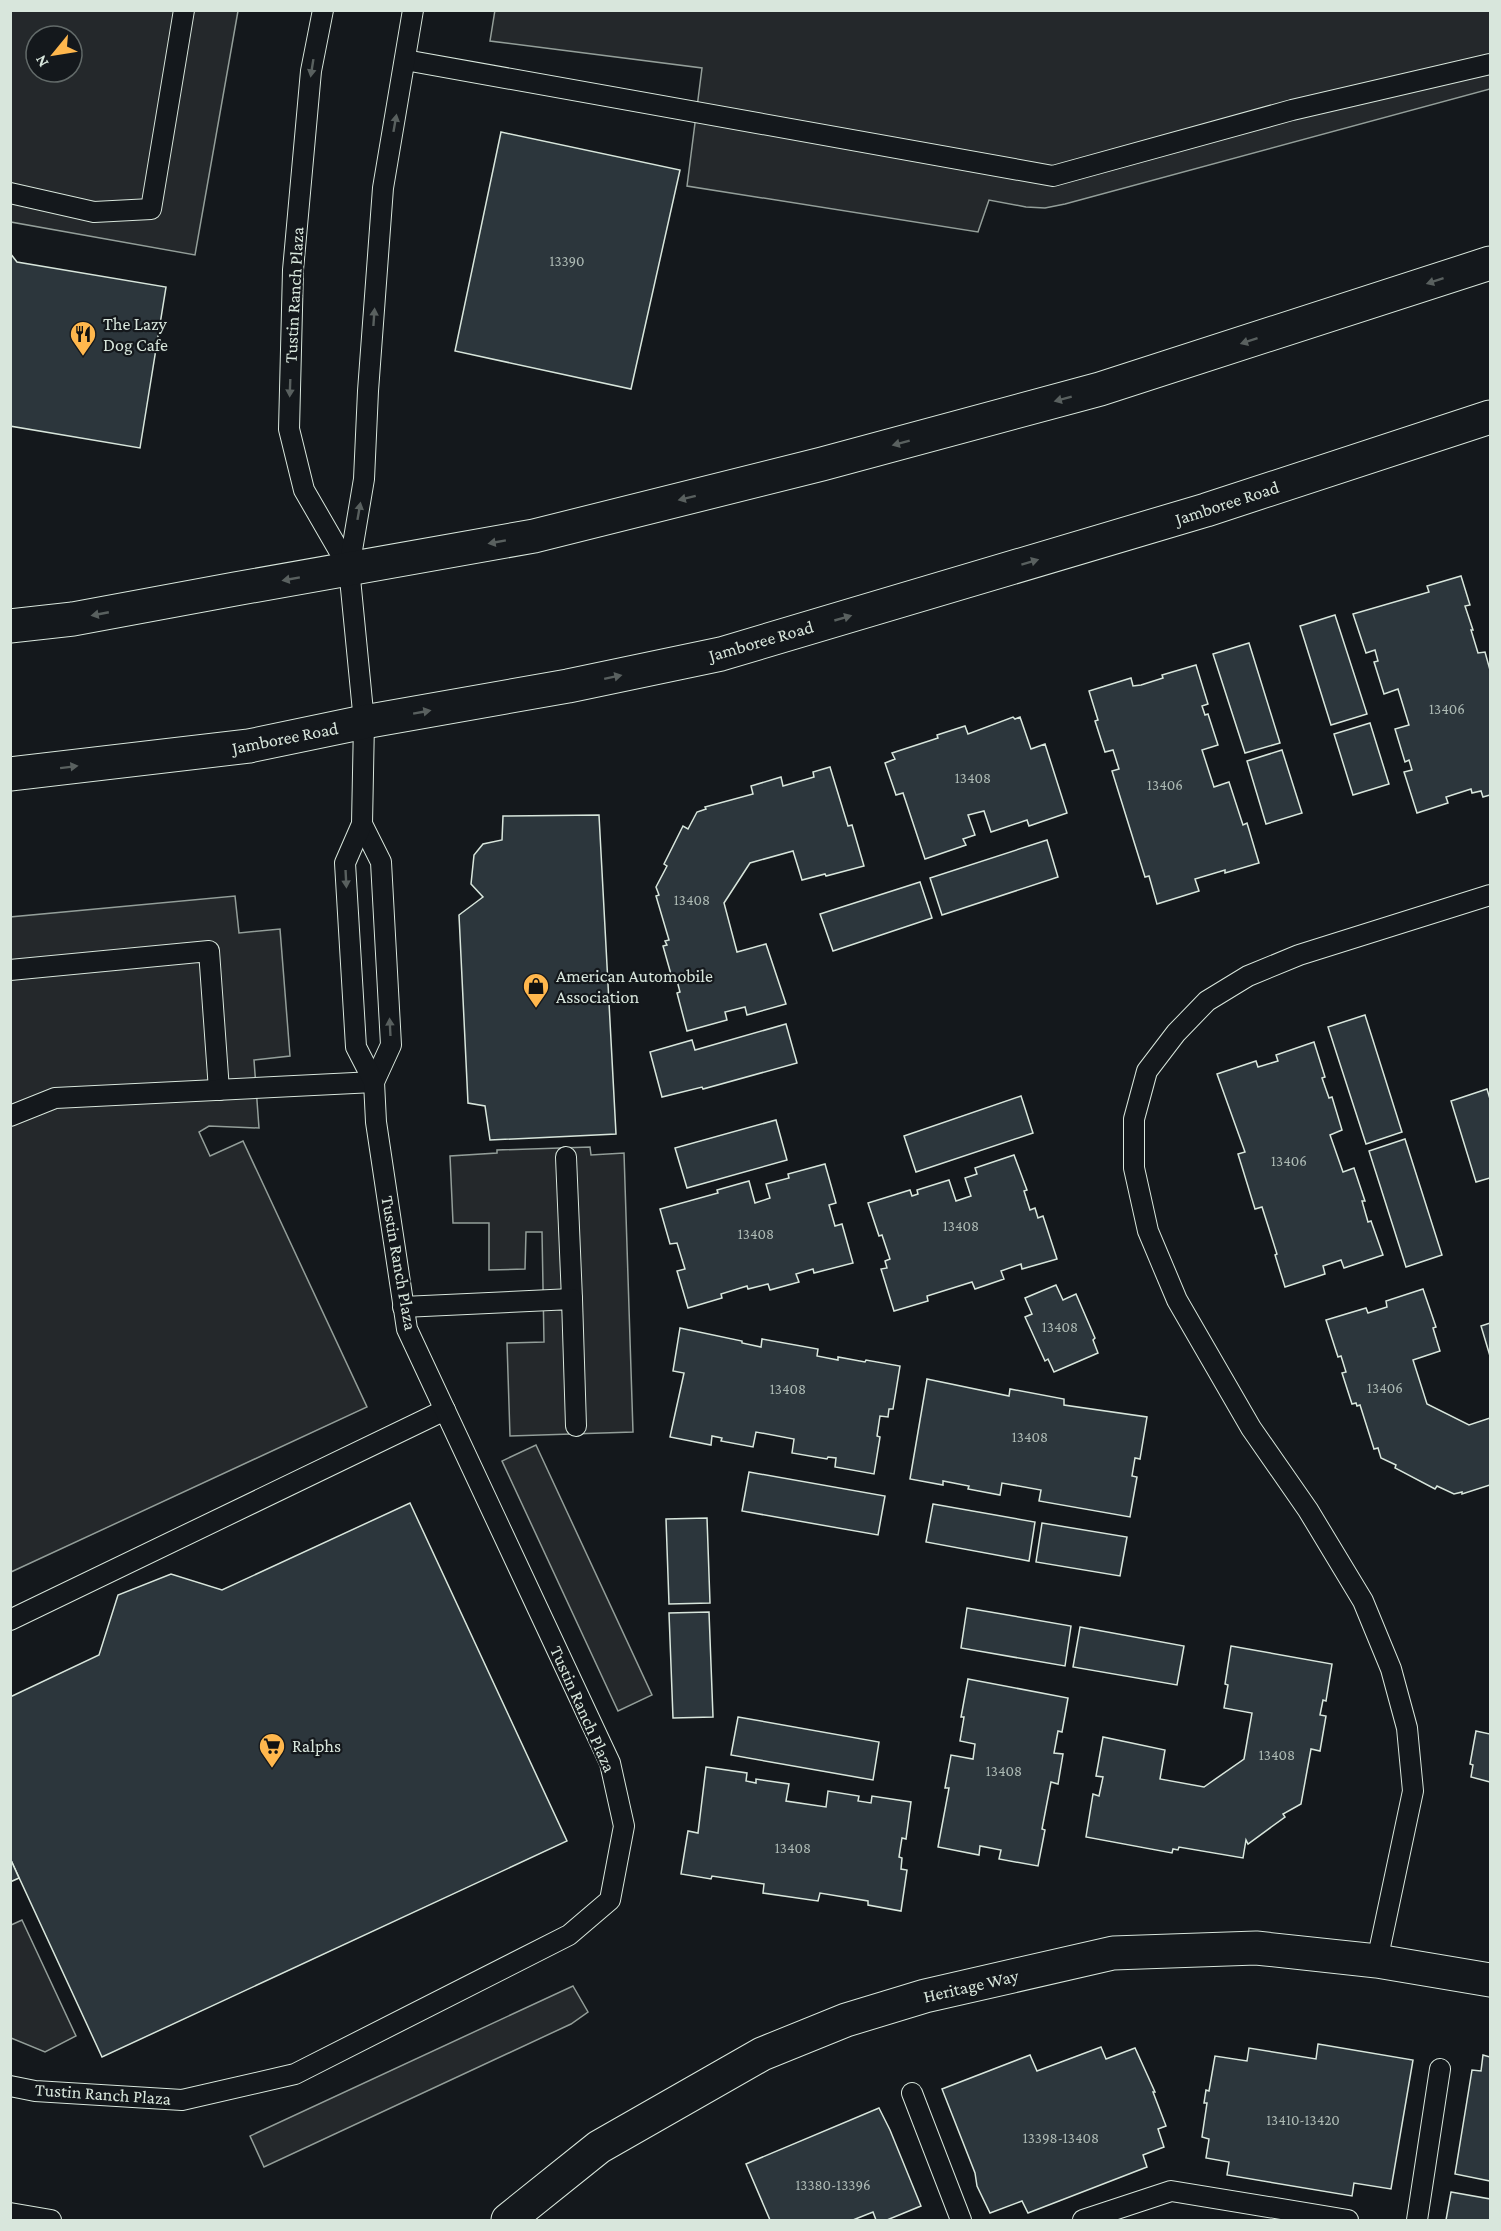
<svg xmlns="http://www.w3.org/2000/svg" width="1501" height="2231" font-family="'Crimson Pro',serif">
<rect width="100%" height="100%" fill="#14181c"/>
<!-- parking -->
<g fill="#24282b" stroke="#939e99" stroke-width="1.5" fill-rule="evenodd">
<path d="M495,10h995v79l-425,115 -20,4 -19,-1 -37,-7 -11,32 -291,-46 15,-118 -212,-27z"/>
<path d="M10,11h228l-43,244 -184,-33zM36,36h36v36h-36z"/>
<path d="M235,896l4,37 41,-4 10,127 -36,4 5,68 -50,-2 -10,6 11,24 33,-15 124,266 -356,165 -1,-655z"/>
<path d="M590,1147l1,8 33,-2 9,279 -123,4 -3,-93 37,-1 -2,-110h-16l-1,37 -36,1v-47h-36l-3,-67 47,-3v-3z"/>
<path d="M536,1445l116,250 -34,16 -116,-250z"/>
<path d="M22,1920l54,116 -31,16 -34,-14v-113z"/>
<path d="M573,1986l15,26 -17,12 -307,143 -14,-31z"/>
</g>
<!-- building -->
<g fill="#2c363c" stroke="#d8e6dc" stroke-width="1.5">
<path d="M501,132l179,38 -49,219 -176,-38z"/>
<path d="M10,253l7,9 149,25 -26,161 -130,-22z"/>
<path d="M1461,576l9,29 -5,1 8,24h-2l7,23 7,-1 5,18v125l-7,2 -2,-6 -9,2 -1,-4 -25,8 2,6 -31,10 -13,-41 8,-2 -3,-10 -4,2 -10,-33 14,-4 -11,-36 -14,5 -10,-32 4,-1 -3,-11 -9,3 -13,-39 76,-22 -2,-6z"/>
<path d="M1335,615l32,99 -36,11 -31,-99z"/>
<path d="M1249,643l31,100 -35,10 -32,-99z"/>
<path d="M1196,665l12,39 -6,2 3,9 3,-1 10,31 -16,5 12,37 15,-5 14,43 4,-2 12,40 -34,10v-3l-30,9 4,12 -42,13 -8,-28 -4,1 -33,-106 7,-2 -6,-19 -8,2 -10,-31 3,-1 -9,-29 42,-13 2,8 8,-1 22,-7 -1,-3z"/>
<path d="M1013,717l2,2 5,-2 11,32 14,-5 22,69 -38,13 -2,-6 -36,12 -7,-21 -16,4 7,20 -12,4 3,6 -41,14 -22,-66 -7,2 -11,-32 10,-4 -3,-6 46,-15 -1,-3 28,-9 3,8z"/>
<path d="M1370,723l19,61 -36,11 -19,-61z"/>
<path d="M1282,750l20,63 -36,11 -19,-63z"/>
<path d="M830,767l18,59 4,-1 12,41 -38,10 -1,-2 -23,6 -9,-29 -43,12 -26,40 13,49 29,-8 20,60 -39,11 -2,-8 -20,5 2,8 -40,11 -10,-38 3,-1 -4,-15 -4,1 -9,-32 4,-1 -2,-4 4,-1 -13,-44 3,-1 -3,-8 11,-21 -3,-2 19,-38 5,3 9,-17 9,-3 -1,-2 48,-13 -2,-8 30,-9 2,9 31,-9 -1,-5z"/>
<path d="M599,815l17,319 -126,6 -5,-34 -17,-3 -9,-188 24,-18 -12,-13 3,-29 9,-11 19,-4 1,-24z"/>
<path d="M1047,840l11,37 -116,38 -12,-37z"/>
<path d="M920,882l12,36 -99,33 -13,-37z"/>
<path d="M1365,1015l37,117 -36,12 -38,-117z"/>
<path d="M786,1024l11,39 -94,26 -1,-2 -40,10 -12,-45 42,-12 3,10z"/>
<path d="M1314,1042l11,35 -3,1 7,20 3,-1 10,33 -12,5 13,37 11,-4 11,33h-3l6,21 3,-1 12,34 -39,13 -3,-8 -18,6 2,8 -40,13 -10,-32 2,-1 -15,-47 -7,2 -17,-55 7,-2 -28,-78 39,-13 2,6 20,-6 -2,-6z"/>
<path d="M1487,1089l3,10v79l-14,4 -25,-81z"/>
<path d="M1021,1096l12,37 -117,39 -12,-36z"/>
<path d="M776,1120l11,40 -100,28 -12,-40z"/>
<path d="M1405,1139l37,116 -36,12 -37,-116z"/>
<path d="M1014,1155l13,35 -3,1 6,19 5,-2 3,10 5,-2 14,43 -35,10 -1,-5 -20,7 3,8 -29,10 -3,-7 -45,14 1,5 -34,10 -13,-42 6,-1 -2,-7 5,-2 -8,-24 -3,1 -11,-33 42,-13 2,6 6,-2 -1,-4 32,-10 7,21 15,-5 -6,-18 12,-4 -2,-6z"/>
<path d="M825,1164l11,39 -7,2 6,21 7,-2 11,39 -39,10 -1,-4 -17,5 3,8 -29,8 -2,-6 -20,5 -1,-3 -26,8 1,4 -34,10 -11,-37 8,-2 -8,-26 -7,1 -10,-35 58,-16 -1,-3 32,-9 6,22 15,-5 -4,-14 23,-6 -1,-4z"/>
<path d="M1056,1285l7,15 13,-6 19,44 -2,2 5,13 -44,19 -6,-13 -3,2 -20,-44 7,-3 -7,-16z"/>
<path d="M1423,1289l13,38 -3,1 7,23 -27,9 14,44 42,21 21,-7v67l-28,9v-2l-8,2 -17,-8 -2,3 -40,-21 1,-3 -15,-7 -3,-10 -4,1 -14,-44 -3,1 -1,-3 -4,1 -10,-31 4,-1 -5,-16 -3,1 -12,-37 40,-12 2,5 19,-6 -1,-6z"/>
<path d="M1490,1323v33l-9,-30z"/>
<path d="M680,1328l62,13v2l19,4 1,-8 56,10 -1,7 21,4v-3l27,5 1,-2 34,6 -7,43h-4l-1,8 -8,-1 -3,20 3,1 -6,37 -39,-7 1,-9 -8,-1 -1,2 -35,-6 2,-14 -38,-7 -3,15 -32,-6 1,-3 -10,-2 -1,9 -41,-8 14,-64 -11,-2z"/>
<path d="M927,1379l82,17 1,-7 54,10v6l83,12 -7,42 -5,-1 -3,18 5,1 -7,40 -91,-16 2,-11 -39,-7 -2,12 -32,-6 1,-3 -26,-5v4l-33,-6z"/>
<path d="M749,1472l136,24 -7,39 -136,-24z"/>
<path d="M410,1503l157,338 -465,216 -92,-199v-161l89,-42 19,-60 53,-21 51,16z"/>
<path d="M933,1504l102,18 -6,39 -103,-19z"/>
<path d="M707,1518l3,85 -41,1 -3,-85z"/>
<path d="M1042,1523l85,14 -7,39 -84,-14z"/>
<path d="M967,1608l104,18 -6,40 -104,-18z"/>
<path d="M709,1612l4,105 -40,1 -4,-105z"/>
<path d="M1080,1627l104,19 -7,39 -104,-18z"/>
<path d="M1231,1646l101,18 -6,37 -3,-1 -3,15 6,1 -6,35 -9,-2 -10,55 -18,10 2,3 -37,27 -2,-4 -3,18 -64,-11 -1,3 -5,-1 -1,4 -86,-16 7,-43 6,2 4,-19 -7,-1 7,-39 62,13 -5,29 44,8 40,-28 8,-46 -28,-5 4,-23 -3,-1z"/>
<path d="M968,1679l100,19 -6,34 -4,-1 -4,22 9,1 -5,30 -7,-2 -9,47 3,1 -7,36 -39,-7 2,-9 -21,-4 -1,9 -41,-8 11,-59h-4l6,-33 22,4 2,-15 -15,-3 4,-24h-3z"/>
<path d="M738,1717l141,25 -6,38 -142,-25z"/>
<path d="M1476,1731l14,3v48l-19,-5 2,-12 -3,-1z"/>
<path d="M706,1767l41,6 -1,8 10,2v-4l33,5 -3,17 40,6 2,-16 31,5 -1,5 13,2 1,-7 39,6 -5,37 -4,-1 -3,19 3,1 -1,11 6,1 -6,41 -33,-6v-4l-48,-8 -2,8 -55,-8 1,-9 -52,-8 -1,3 -30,-5 7,-43 10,2z"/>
<path d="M10,1858l9,20 -9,4z"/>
<path d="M1318,2044l95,16 -22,129 -37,-6 -2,13 -125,-21 2,-13 -23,-4 3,-19 -7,-2 5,-34h-3l2,-13 3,1 6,-35 32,5 2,-13 67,11z"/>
<path d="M1101,2047l5,12 29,-11 20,44h-2l13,34 -8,3 6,18 -21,8 4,12 -119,46 -6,-12 -32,12 -13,-27 -2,-13 -33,-84 88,-34 7,16z"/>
<path d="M1483,2055l7,2v124l-35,-7 17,-104 9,1z"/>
<path d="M879,2108l11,22 31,76 -34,14h-11l-3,-8 -20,8h-83l-24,-56z"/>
<path d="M1451,2192l39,7v21h-44z"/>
</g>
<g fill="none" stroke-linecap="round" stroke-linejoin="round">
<!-- service casing -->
<g stroke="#d8e6dc" stroke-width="22">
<g id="service">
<path d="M323,10l-12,61 -18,199 -4,159 15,61 45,78"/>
<path d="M405,60l648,116 239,-66 198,-46"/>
<path d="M10,193l84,19 57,-3 33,-199"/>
<path d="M362,824l19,38 10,183 -17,37"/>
<path d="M10,970l199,-19 10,139"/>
<path d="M10,1116l45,-18 319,-16"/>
<path d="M566,1157l6,142"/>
<path d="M403,1307l169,-8 4,127"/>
<path d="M10,1620l435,-210"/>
<path d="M1377,1961l36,-170 -6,-63 -16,-59 -28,-68 -55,-91 -57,-82 -74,-128 -29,-69 -14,-63v-49l13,-48 29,-38 31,-32 41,-25 51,-21 191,-60"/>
<path d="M10,2086l25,5 147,9 113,-26 274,-139 41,-35 14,-74 -14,-63 -203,-434 -31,-207 -2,-40 -18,-35 -11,-184 17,-39 2,-102 -15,-154 15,-89 4,-88 15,-203 30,-178"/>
<path d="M912,2093l49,127"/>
<path d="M10,2213l41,7"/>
<path d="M1083,2220l88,-29 177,29"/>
<path d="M1417,2220l23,-151"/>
</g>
</g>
<!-- tertiary casing -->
<g stroke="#d8e6dc" stroke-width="35">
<path id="tertiary" d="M508,2220l91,-73 163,-93 84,-34 79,-24 188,-43 143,-5 121,13 113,19"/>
</g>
<!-- primary casing -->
<g stroke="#d8e6dc" stroke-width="35">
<g id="primary">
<path d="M10,626l63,-7 162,-30 299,-53 288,-72 278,-75 390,-126"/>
<path d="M10,774l239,-28 115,-24 204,-36 153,-32 485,-144 284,-93"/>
</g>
</g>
<!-- service -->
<use href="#service" stroke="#14181c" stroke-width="20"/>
<!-- tertiary -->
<use href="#tertiary" stroke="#14181c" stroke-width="33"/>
<!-- primary -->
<use href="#primary" stroke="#14181c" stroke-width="33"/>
</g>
<!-- one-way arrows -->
<defs><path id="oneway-solid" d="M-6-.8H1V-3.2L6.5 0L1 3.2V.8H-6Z" transform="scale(1.5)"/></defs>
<g fill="#59605f">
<use href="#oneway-solid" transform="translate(312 68) rotate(99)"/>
<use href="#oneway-solid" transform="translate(395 123) rotate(-80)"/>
<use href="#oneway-solid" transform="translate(1435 281) rotate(162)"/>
<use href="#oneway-solid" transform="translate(374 317) rotate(-86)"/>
<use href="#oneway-solid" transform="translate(1249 341) rotate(162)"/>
<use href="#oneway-solid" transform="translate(290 388) rotate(92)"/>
<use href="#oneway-solid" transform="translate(1063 399) rotate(165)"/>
<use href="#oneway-solid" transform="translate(901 443) rotate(165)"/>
<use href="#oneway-solid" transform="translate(687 498) rotate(166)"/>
<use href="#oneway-solid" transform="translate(359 511) rotate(-80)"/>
<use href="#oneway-solid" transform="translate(497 542) rotate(170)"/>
<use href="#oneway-solid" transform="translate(1030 562) rotate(-17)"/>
<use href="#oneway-solid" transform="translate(291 579) rotate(170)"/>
<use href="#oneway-solid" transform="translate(100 614) rotate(169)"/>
<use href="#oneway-solid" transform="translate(843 618) rotate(-16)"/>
<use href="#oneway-solid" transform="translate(613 677) rotate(-12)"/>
<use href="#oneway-solid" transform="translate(422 712) rotate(-10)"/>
<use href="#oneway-solid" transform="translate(69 767) rotate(-7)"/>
<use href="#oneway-solid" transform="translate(346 879) rotate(87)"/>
<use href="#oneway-solid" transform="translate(390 1027) rotate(-93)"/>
</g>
<!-- icons -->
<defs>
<g id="restaurant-pin" transform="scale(1.35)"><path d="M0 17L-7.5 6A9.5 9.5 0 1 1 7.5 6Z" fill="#ffb74d" stroke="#14181c"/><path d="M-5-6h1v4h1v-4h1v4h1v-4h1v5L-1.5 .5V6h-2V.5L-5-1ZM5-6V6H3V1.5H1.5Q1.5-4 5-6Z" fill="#111"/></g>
<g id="shop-pin" transform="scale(1.35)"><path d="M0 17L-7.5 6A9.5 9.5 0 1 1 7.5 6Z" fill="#ffb74d" stroke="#14181c"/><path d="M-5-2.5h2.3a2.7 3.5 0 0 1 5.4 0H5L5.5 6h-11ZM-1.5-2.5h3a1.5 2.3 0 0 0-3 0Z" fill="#111"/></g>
<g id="supermarket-pin" transform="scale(1.35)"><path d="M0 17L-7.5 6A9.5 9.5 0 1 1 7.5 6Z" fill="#ffb74d" stroke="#14181c"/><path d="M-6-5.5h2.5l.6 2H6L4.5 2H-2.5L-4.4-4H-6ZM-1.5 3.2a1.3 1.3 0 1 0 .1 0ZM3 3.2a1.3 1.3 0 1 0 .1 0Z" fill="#111"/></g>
</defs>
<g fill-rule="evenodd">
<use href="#restaurant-pin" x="83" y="334"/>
<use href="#shop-pin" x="536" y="986"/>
<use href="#supermarket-pin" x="272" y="1746"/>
</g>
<g text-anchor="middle" stroke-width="4.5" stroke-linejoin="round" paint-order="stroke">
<!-- number labels -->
<g font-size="15" fill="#adbab4">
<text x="567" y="266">13390</text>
<text x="1447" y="714">13406</text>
<text x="973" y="783">13408</text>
<text x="1165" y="790">13406</text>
<text x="692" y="905">13408</text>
<text x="1289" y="1166">13406</text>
<text x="961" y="1231">13408</text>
<text x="756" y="1239">13408</text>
<text x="1060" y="1332">13408</text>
<text x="1385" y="1393">13406</text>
<text x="788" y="1394">13408</text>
<text x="1030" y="1442">13408</text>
<text x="1277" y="1760">13408</text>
<text x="1004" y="1776">13408</text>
<text x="793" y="1853">13408</text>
<text x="1303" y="2125">13410-13420</text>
<text x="1061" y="2143">13398-13408</text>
<text x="833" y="2190">13380-13396</text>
</g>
<!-- street labels -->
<g font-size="18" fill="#d8e6dc" stroke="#14181c">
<text transform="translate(294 295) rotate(-87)" y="6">Tustin Ranch Plaza</text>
<text transform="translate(1227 503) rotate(-18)" y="6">Jamboree Road</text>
<text transform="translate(761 641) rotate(-16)" y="6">Jamboree Road</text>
<text transform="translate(285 738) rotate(-11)" y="6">Jamboree Road</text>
<text transform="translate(399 1263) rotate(80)" y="6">Tustin Ranch Plaza</text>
<text transform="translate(583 1709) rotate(66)" y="6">Tustin Ranch Plaza</text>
<text transform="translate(971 1986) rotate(-13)" y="6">Heritage Way</text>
<text transform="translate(103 2094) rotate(4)" y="6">Tustin Ranch Plaza</text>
</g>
<!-- poi labels -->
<g font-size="18" fill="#d8e6dc" stroke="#14181c" text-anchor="start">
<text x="103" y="330">The Lazy<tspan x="103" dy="21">Dog Cafe</tspan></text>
<text x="556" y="982">American Automobile<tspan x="556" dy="21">Association</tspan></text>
<text x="292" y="1752">Ralphs</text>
</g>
</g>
<!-- border -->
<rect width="1501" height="2231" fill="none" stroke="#d8e6dc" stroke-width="24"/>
<!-- north arrow -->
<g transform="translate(54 54) rotate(240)"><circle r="28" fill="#14181c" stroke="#626a69" stroke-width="1.5"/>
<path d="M0-4.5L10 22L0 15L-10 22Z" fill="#ffb74d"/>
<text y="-9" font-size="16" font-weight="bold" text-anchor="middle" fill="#d8e6dc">N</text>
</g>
</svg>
